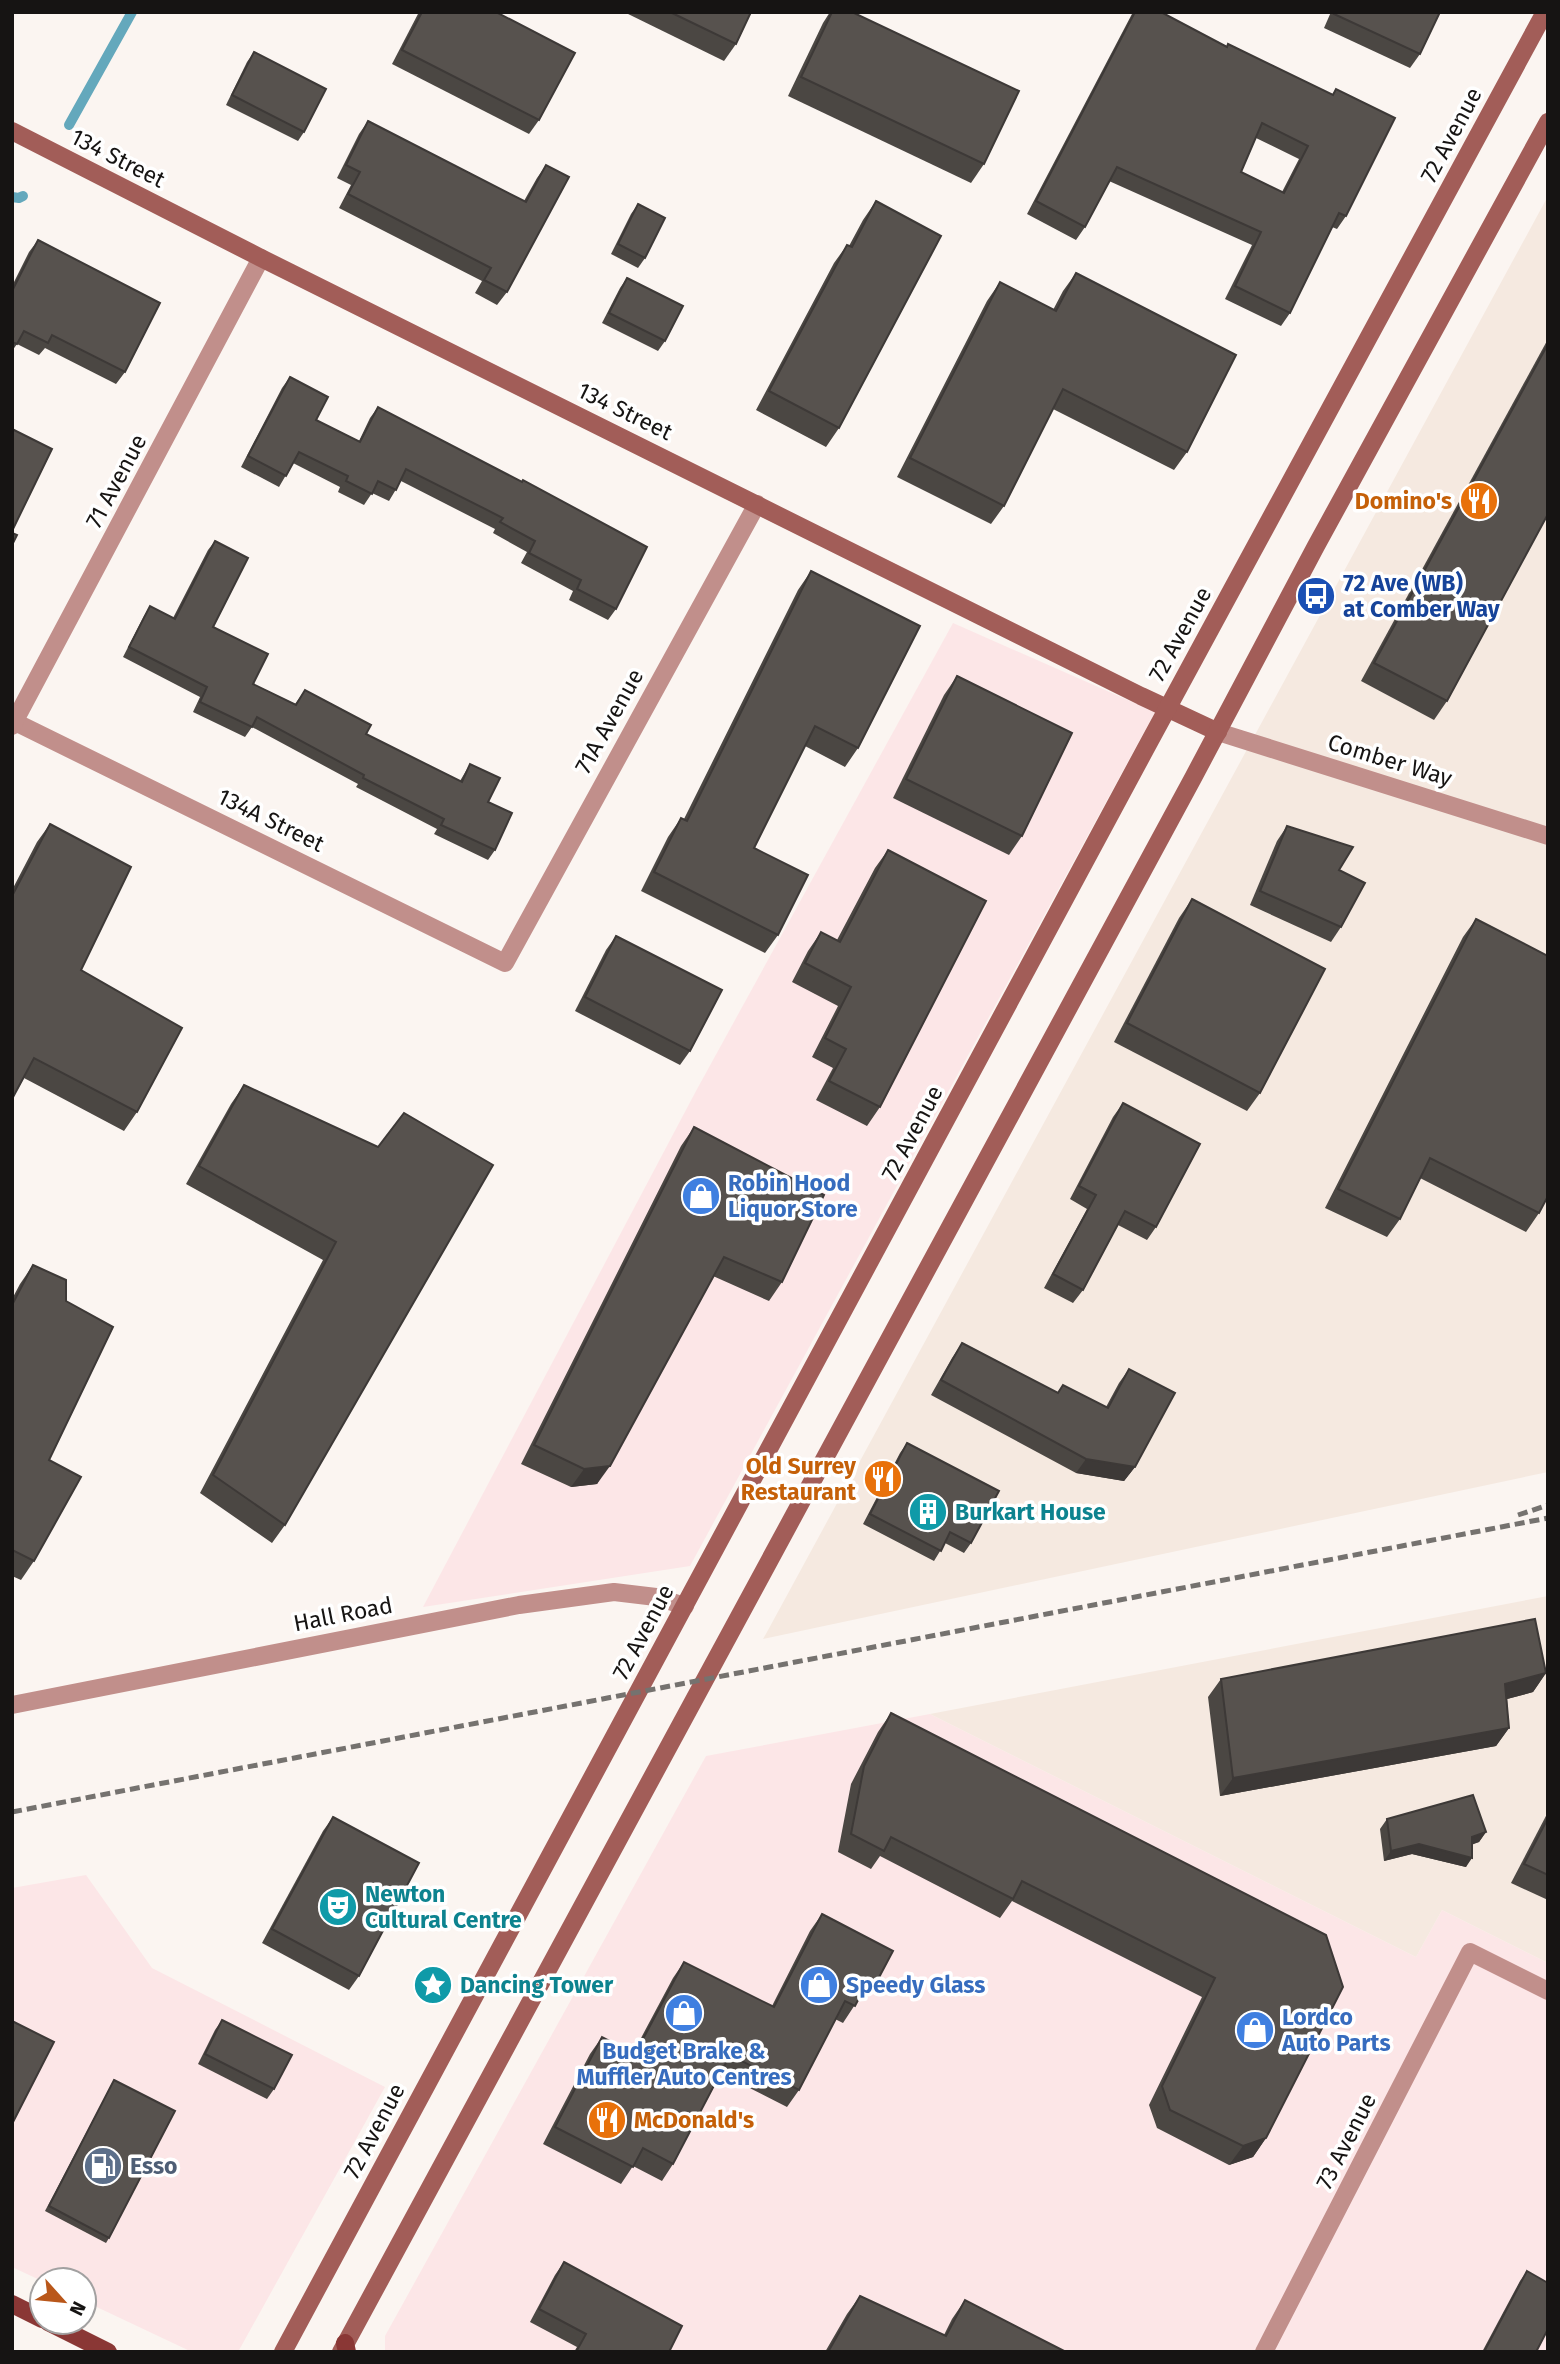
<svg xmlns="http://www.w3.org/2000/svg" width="1560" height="2364" font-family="'Fira Sans',sans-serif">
<rect width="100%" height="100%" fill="#fbf5f1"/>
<!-- commercial -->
<g fill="#fce6e7">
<path d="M953,623l202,89 -465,854 -267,41 273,-516z"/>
<path d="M930,1714l486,243 26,-47 106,53v389h-1163v-16l321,-580z"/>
<path d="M86,1875l66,93 233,119 -147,265h-46l-108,-51v-21l-42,1 -30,-14v-379z"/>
</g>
<!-- built -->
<g fill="#f5e9e0">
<path d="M1548,196v1276l-785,167 4,-7z"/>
<path d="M1548,1596v367l-106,-53 -26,47 -486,-243z"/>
</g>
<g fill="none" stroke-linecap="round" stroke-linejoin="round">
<!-- stream -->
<g stroke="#64a8bc" stroke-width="10">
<path d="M69,125l63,-113"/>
<path d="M12,197l7,1 4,-2"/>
</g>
<!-- street -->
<g stroke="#c18f8b" stroke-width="18">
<path d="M15,722l490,241 252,-459"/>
<path d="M12,726l249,-468"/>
<path d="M1218,732l330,104"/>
<path d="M12,1705l507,-100 95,-13 42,5 29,9"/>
<path d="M1264,2352l206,-400 78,39"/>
</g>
<!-- secondary -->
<g stroke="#a25d58" stroke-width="18">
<path d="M12,131l249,127 880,438 77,36"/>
<path d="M283,2352l863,-1604 399,-736"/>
<path d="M341,2352l852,-1574 123,-232 232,-424"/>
</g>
<!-- primary -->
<g stroke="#8a3735" stroke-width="18">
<path d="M12,2304l30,15"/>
<path d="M48,2322l60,30"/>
<path d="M345,2343l2,9"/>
</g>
<!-- rail -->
<g stroke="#75726f" stroke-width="5" stroke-dasharray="10 5" stroke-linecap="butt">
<path d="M1518,1515l30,-10"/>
<path d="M12,1812l1536,-294"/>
</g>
</g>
<!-- wall -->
<g fill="#4b4743" fill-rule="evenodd">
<path d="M419,12h77l43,108 -10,14 -137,-70z"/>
<path d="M624,12h127l-15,32 -12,17z"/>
<path d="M830,12h22l132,152 -13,19 -183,-87 35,-73z"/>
<path d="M1133,12h28l65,35 106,48 4,-6 10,127 -9,13 -5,-2 -42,86 -9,13 -56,-27 27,-54 -143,-64 -24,46 -9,13 -49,-26zM1256,138l43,21 -17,33 -41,-20z"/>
<path d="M1331,12h109l-20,42 -10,14 -86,-40z"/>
<path d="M254,52l50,80 -6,9 -72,-36 21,-43z"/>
<path d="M368,121l156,80 13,-23 9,-13 -39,127 -10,13 -22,-12 7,-12 -143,-73 12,-23 -14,-7 22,-44z"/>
<path d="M876,201l-37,227 -13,19 -70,-37 78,-147 13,-18 2,1 14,-26z"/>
<path d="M638,204l7,54 -7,10 -27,-14 20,-40z"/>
<path d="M38,240l87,132 -9,12 -71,-36 -6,7 -22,-11 -5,7v-65l17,-34z"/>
<path d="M1076,273l111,179 -13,18 -121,-61 -49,97 -13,18 -94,-47 90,-176 13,-19 53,28 10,-19z"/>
<path d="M627,278l38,63 -7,10 -56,-28 18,-35z"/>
<path d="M1548,339v175l-101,187 -13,19 -73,-39z"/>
<path d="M290,377l26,43 43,21 11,-23 8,-11 238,202 -8,11 -39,-20 4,-9 -52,-28 6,-11 -34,-19 2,-4 -94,-48 -12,20 -17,-8 -8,12 -26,-13 2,-5 -47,-24 -14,24 -38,-20 41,-79z"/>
<path d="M215,541l-2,86 40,57 42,20 10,-14 61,44 94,47 10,-17 18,38 7,48 -7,10 -54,-26 3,-5 -81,-42 2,-3 -106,-57 -7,10 -52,-25 7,-15 -77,-40 21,-41 6,-10 23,12 35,-68z"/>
<path d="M811,571l47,177 -13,19 -40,-21 -51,102 24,87 -13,18 -124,-62 27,-54 13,-19 3,1 114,-229z"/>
<path d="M957,676l65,160 -13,19 -116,-57 51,-103z"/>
<path d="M50,824l31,146 56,142 -13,19 -100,-53 -12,21v-209l25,-48z"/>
<path d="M1287,826l52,44 2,57 -10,15 -81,-37 27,-64z"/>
<path d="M888,850l-8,257 -13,19 -51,-26 17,-32 -21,-11 26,-51 -46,-24 16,-31 13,-19 16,8 38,-72z"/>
<path d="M1192,899l68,194 -13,18 -133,-69 65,-124z"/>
<path d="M1476,919l63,294 -13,19 -106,-54 -20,41 -13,18 -62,-29 138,-271z"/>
<path d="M616,936l74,115 -10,14 -105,-54 31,-61z"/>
<path d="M244,1085l134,62 -93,378 -13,18 -72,-50 123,-233 -137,-76 45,-80z"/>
<path d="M1123,1103l33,124 -9,13 -29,-15 -35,65 -10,13 -29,-15 43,-79 -17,-10 43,-82z"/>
<path d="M694,1127l88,155 -13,19 -56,-25 -116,208 -26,3 -50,-23 160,-318z"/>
<path d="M33,1265l16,195 -15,101 -13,19 -9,-4v-277l8,-15z"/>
<path d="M962,1343l95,50 6,-8 43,22 13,-24 10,-14 6,98 -11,14 -48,-8 -145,-78 21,-37z"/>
<path d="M907,1443l64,100 -7,10 -19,-10 -11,18 -71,-37 37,-71z"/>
<path d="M1546,1673l-13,19 -26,7 2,29 -13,18 -276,50 -12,-99 13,-18z"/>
<path d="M891,1713l435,222 -60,203 -13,19 -24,8 -72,-37 -8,-23 53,-108 -190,-96 -12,17 -120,-62 -9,13 -33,-17 13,-68 27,-52z"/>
<path d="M1548,1812v88l-37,-17z"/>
<path d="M333,1817l26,159 -10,14 -87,-47 61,-112z"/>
<path d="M1387,1819l99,13 -7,10 -7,2 -6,23 -54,-13 -28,7 -4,-32z"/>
<path d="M822,1914l54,69 -11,17 -5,-3 -17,26 -8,-4 -36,71 -12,17 -67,-34 -47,91 -11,17 -29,-15 -12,18 -78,-40 47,-90 12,-17 31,16 40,-75 11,-16 88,44 38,-75z"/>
<path d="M222,2020l52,69 -7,10 -69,-35 17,-34z"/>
<path d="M114,2080l-5,158 -3,5 -61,-32z"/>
<path d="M564,2262l105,90h-95l3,-5 -47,-25 25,-47z"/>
<path d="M1527,2271l9,81h-54l38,-71z"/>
<path d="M860,2296l84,39 8,-16 13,-19 101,52h-241l22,-38z"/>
</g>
<!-- shaded-wall -->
<g fill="#3d3937">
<path d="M1086,1459l49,8 -11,14 -48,-8z"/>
<path d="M610,1466l-13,18 -26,3 13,-18z"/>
<path d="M1546,1673l-13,19 -41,11 13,-19z"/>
<path d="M1509,1728l-13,18 -276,50 13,-18z"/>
<path d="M1486,1832l-7,10 -13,5 6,-10z"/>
<path d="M1419,1844l53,14 -6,9 -54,-13 -28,7 7,-10z"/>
<path d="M1266,2138l-13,19 -24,8 14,-19z"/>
</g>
<!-- building -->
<g fill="#57524e" stroke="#3d3937" stroke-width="2" fill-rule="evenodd">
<path d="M422,12h74l79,41 -36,67 -137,-70z"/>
<path d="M670,12h81l-15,32z"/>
<path d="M832,12h20l167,79 -35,73 -183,-87z"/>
<path d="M1135,12h26l66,35 1,-3 105,51 3,-6 59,29 -49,98 -7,-3 -49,100 -55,-27 26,-54 -144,-65 -32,60 -49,-26zM1262,123l46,23 -24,47 -43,-21z"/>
<path d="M1335,12h105l-20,42 -86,-40z"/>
<path d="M254,52l72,37 -22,43 -72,-37z"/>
<path d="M368,121l158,81 20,-37 23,12 -62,115 -23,-12 7,-12 -143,-74 12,-22 -14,-7z"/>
<path d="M876,201l65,35 -102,192 -70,-37 78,-146 5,2z"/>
<path d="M638,204l27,14 -20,40 -27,-14z"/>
<path d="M38,240l122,63 -35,69 -73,-37 -4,8 -24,-12 -7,13 -5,-2v-51z"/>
<path d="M1076,273l160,82 -49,97 -124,-63 -59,117 -94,-48 90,-176 56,29z"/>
<path d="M627,278l56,28 -18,35 -56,-28z"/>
<path d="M1548,344v170l-101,187 -73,-38z"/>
<path d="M290,377l38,20 -12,23 44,22 18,-35 144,75 1,-2 124,67 -31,62 -39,-20 4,-9 -52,-27 6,-12 -35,-19 3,-4 -97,-49 -10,21 -18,-9 -6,13 -26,-13 2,-5 -49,-24 -13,24 -38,-20z"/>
<path d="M12,429l40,20 -40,82z"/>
<path d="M12,533l5,2 -5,10z"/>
<path d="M215,541l33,17 -35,69 55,27 -15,30 43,21 9,-15 66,35 -5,9 96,48 8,-18 30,14 -12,24 24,11 -17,37 -54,-25 3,-6 -81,-41 1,-3 -107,-58 -5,10 -52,-25 7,-15 -78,-40 21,-41 25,13z"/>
<path d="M811,571l109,55 -62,122 -43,-22 -61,122 54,27 -30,60 -124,-63 27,-54 6,3z"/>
<path d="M957,676l115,57 -50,103 -116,-57z"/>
<path d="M50,824l81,43 -50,103 101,58 -45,84 -103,-54 -22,41v-203z"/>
<path d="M1287,826l66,21 -14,23 26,13 -24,44 -81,-36z"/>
<path d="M888,850l98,51 -106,206 -51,-26 17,-32 -21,-11 26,-51 -46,-24 16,-31 19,10z"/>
<path d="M1192,899l133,70 -65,124 -133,-70z"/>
<path d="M1476,919l72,37v240l-9,17 -109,-55 -30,61 -62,-30z"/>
<path d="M616,936l106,54 -32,61 -105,-54z"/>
<path d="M244,1085l134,62 26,-34 89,52 -208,360 -72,-50 123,-233 -137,-76z"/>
<path d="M1123,1103l77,41 -44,83 -31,-16 -42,79 -30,-16 43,-79 -17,-9z"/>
<path d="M694,1127l130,68 -42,87 -58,-25 -114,209 -26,3 -50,-24z"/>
<path d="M33,1265l33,15v21l47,26 -64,133 32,17 -47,84 -22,-11v-245z"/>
<path d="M962,1343l96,50 5,-8 45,23 21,-39 46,24 -40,74 -49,-8 -145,-79z"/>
<path d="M907,1443l92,48 -28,52 -21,-11 -9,19 -71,-37z"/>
<path d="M1535,1619l11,54 -41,11 4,44 -276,50 -12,-99z"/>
<path d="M891,1713l435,222 17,52 -77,151 -23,8 -73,-36 -8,-24 53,-108 -193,-97 -9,18 -122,-62 -7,14 -33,-17 13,-68z"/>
<path d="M1473,1795l13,37 -14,5v21l-53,-14 -28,7 -4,-32z"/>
<path d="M333,1817l86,46 -60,113 -87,-47z"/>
<path d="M1548,1818v57l-24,-11z"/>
<path d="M822,1914l71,37 -17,32 -7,-4 -14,27 -10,-5 -46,89 -69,-35 -57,109 -30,-16 -10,19 -78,-40 47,-90 33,17 49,-92 90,45z"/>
<path d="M222,2020l70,35 -18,34 -69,-35z"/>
<path d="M12,2021l42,21 -42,82z"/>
<path d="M114,2080l61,31 -66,127 -60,-32z"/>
<path d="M564,2262l118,64 -13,26h-93l10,-18 -47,-25z"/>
<path d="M1527,2271l21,12v46l-12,23h-52z"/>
<path d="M860,2296l86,40 19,-36 101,52h-238z"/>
</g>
<!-- icons -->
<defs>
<g id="restaurant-disc" transform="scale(2.0125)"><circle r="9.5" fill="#e8710a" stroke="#fff"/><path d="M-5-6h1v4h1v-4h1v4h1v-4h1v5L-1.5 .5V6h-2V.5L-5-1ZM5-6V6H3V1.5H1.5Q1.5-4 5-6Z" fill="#fff"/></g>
<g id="bus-disc" transform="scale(2.0125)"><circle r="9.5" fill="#1a4fb4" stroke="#fff"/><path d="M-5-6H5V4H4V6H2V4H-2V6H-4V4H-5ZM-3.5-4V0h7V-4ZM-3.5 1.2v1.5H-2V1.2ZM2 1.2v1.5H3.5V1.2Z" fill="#fff"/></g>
<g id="shop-disc" transform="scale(2.0125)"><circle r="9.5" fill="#3f7fe0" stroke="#fff"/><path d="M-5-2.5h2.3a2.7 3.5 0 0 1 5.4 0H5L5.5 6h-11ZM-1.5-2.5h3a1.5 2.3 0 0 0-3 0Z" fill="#fff"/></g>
<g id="building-disc" transform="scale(2.0125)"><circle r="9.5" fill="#0f9aa8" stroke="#fff"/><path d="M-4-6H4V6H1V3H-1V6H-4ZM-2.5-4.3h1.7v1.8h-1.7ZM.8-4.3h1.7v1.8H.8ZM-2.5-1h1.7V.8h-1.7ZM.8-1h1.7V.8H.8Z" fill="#fff"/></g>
<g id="theatre-disc" transform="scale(2.0125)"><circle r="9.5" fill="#0f9aa8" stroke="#fff"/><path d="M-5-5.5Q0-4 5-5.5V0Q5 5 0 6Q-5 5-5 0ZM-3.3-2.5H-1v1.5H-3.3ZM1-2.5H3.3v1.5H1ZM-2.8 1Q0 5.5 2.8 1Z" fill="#fff"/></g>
<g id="sight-disc" transform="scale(2.0125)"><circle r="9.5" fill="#0f9aa8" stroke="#fff"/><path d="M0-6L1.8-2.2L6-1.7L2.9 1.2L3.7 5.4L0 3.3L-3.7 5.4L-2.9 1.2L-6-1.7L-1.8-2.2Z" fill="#fff"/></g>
<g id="fuel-disc" transform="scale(2.0125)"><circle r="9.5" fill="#5c6f8a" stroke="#fff"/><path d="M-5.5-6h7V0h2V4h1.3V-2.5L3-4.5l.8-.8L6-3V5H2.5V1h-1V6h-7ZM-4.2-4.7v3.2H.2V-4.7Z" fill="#fff"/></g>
</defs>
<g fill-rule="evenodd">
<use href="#restaurant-disc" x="1479" y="501"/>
<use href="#bus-disc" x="1316" y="596"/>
<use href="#shop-disc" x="701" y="1196"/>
<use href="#restaurant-disc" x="883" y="1479"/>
<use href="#building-disc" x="928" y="1512"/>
<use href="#theatre-disc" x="338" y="1907"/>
<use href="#sight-disc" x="433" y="1985"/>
<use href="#shop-disc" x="819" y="1985"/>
<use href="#shop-disc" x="684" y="2013"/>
<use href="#shop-disc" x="1255" y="2030"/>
<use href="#restaurant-disc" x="607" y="2120"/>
<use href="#fuel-disc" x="103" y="2166"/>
</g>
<g text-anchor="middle" stroke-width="7" stroke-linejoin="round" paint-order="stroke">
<!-- street labels -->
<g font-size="23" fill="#161413" stroke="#fff">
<text transform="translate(1451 135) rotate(-62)" y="8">72 Avenue</text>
<text transform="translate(118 158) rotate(27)" y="8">134 Street</text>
<text transform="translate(625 411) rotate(26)" y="8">134 Street</text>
<text transform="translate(116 481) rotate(-62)" y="8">71 Avenue</text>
<text transform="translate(1180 634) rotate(-61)" y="8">72 Avenue</text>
<text transform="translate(609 721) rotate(-61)" y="8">71A Avenue</text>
<text transform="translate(1390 760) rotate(17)" y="8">Comber Way</text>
<text transform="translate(271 820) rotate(26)" y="8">134A Street</text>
<text transform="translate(912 1133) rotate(-62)" y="8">72 Avenue</text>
<text transform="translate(343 1614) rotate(-11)" y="8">Hall Road</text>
<text transform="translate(643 1632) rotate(-62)" y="8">72 Avenue</text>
<text transform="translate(374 2131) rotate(-62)" y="8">72 Avenue</text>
<text transform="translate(1346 2141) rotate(-63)" y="8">73 Avenue</text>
</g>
<!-- food labels -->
<g font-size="23" font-weight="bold" fill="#c56008" stroke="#fff" text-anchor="end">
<text x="1452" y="509">Domino's</text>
<text x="856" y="1474">Old Surrey<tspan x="856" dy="26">Restaurant</tspan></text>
<text x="634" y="2128" text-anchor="start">McDonald's</text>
</g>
<!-- transit labels -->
<g font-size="23" font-weight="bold" fill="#164399" stroke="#fff" text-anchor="start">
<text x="1343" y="591">72 Ave (WB)<tspan x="1343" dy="26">at Comber Way</tspan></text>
</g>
<!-- shop labels -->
<g font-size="23" font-weight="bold" fill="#366cbe" stroke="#fff" text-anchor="start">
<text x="728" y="1191">Robin Hood<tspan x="728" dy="26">Liquor Store</tspan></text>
<text x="846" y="1993">Speedy Glass</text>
<text x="1282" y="2025">Lordco<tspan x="1282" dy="26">Auto Parts</tspan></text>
<text x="684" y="2059" text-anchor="middle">Budget Brake &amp;<tspan x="684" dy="26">Muffler Auto Centres</tspan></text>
</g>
<!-- culture labels -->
<g font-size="23" font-weight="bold" fill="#0d838f" stroke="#fff" text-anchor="start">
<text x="955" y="1520">Burkart House</text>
<text x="365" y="1902">Newton<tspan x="365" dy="26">Cultural Centre</tspan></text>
<text x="460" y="1993">Dancing Tower</text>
</g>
<!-- service labels -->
<g font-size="23" font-weight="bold" fill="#4e5e75" stroke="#fff" text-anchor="start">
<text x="130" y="2174">Esso</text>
</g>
</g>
<!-- border -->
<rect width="1560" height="2364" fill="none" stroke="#161413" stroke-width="28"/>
<!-- north arrow -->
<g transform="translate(63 2301) rotate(117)"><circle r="33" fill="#ffffff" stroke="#a2a1a1" stroke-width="2"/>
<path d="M0-5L12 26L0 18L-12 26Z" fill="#b9571a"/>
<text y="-10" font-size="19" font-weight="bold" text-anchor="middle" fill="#161413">N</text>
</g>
</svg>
